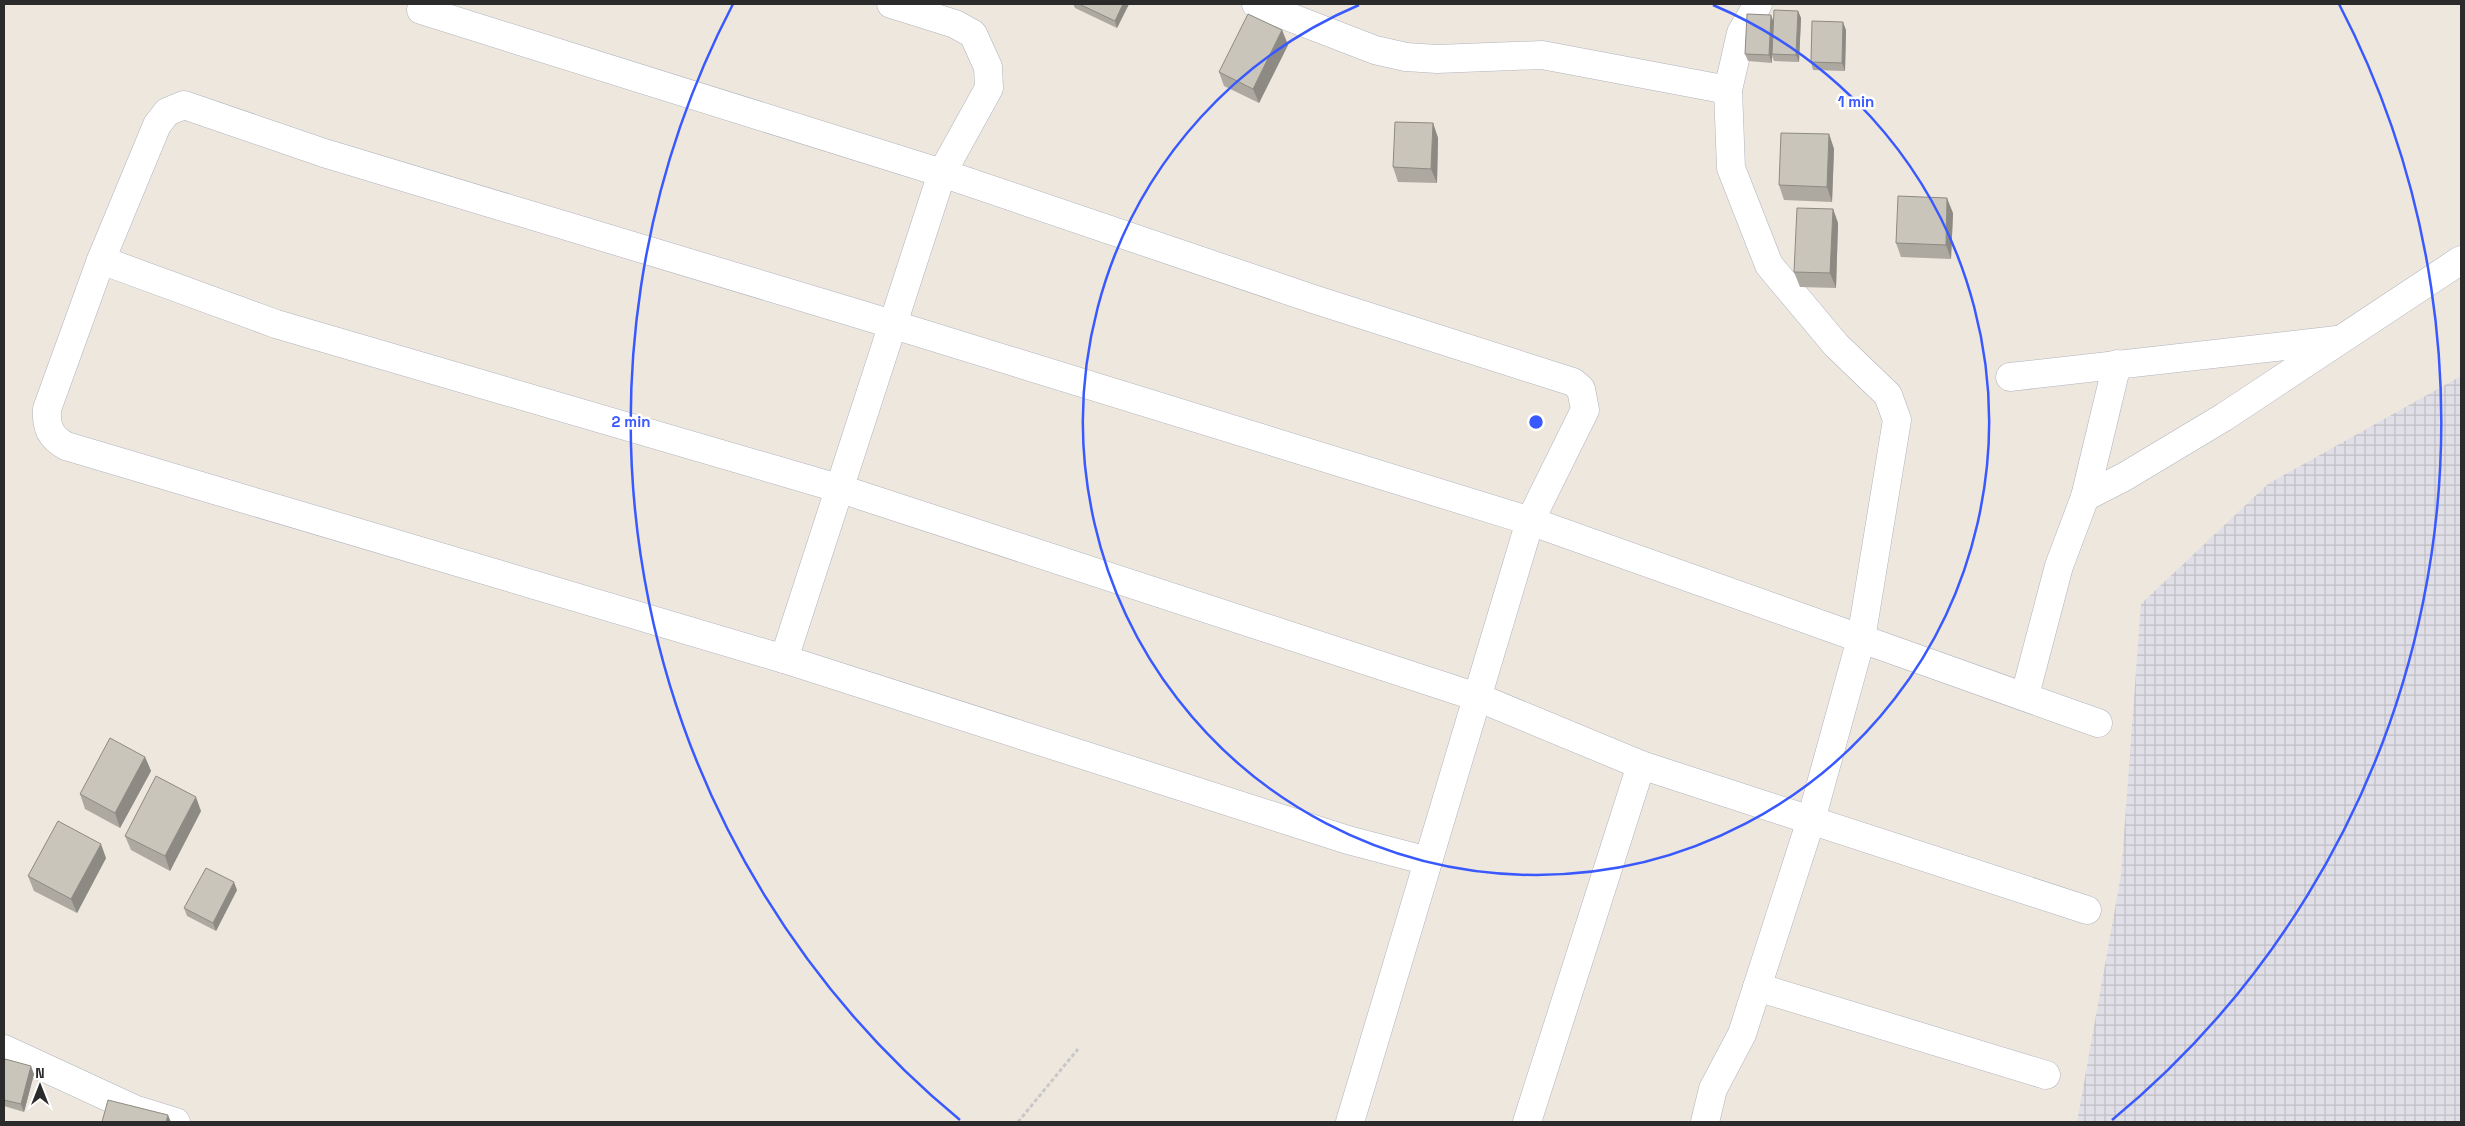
<svg xmlns="http://www.w3.org/2000/svg" width="2465" height="1126" font-family="'Space Grotesk',sans-serif">
<defs>
<pattern id="industrial-grid" width="8" height="8" patternUnits="userSpaceOnUse" patternTransform="scale(1.25)"><rect width="8" height="8" fill="#e0dee6"/><path d="M0 4h8M4 0v8" fill="none" stroke="#c0bfc5"/></pattern>
</defs>
<rect width="100%" height="100%" fill="#ede7dd"/>
<!-- industrial -->
<path fill="url(#industrial-grid)" d="M2461,376v746h-384l44,-247 20,-271 127,-120z"/>
<g fill="none" stroke-linecap="round" stroke-linejoin="round">
<!-- street casing -->
<g stroke="#b1b3bf" stroke-width="29">
<g id="street">
<path d="M1256,4l119,46 31,7 31,2 105,-4 186,35 13,-57 17,-29"/>
<path d="M421,10l521,163 371,126 260,83 8,7 4,21 -55,111 -180,601"/>
<path d="M101,260l56,-135 10,-13 17,-7 140,48 538,162 668,206 568,202"/>
<path d="M2010,377l327,-37"/>
<path d="M2085,497l32,-133"/>
<path d="M784,659l158,-486 47,-85 -1,-21 -15,-33 -18,-10 -64,-20"/>
<path d="M2025,695l34,-129 26,-69 39,-20 100,-60 237,-157"/>
<path d="M1428,861l-80,-21 -564,-181 -718,-213c-16,-9 -20,-19 -19,-37l54,-149 175,64 565,165 636,208 164,68 446,145"/>
<path d="M1757,987l289,88"/>
<path d="M4,1049l130,60 42,13"/>
<path d="M1527,1122l114,-357"/>
<path d="M1705,1122l8,-33 29,-55 69,-214 50,-181 36,-219 -9,-25 -52,-50 -67,-80 -38,-97 -3,-78"/>
</g>
</g>
<!-- path -->
<path stroke="#c8c8c8" stroke-width="3" stroke-dasharray="4 2.5" stroke-linecap="butt" d="M1018,1122l60,-73"/>
<!-- street -->
<use href="#street" stroke="#fff" stroke-width="28"/>
</g>
<!-- wall -->
<g fill="#ada9a1">
<path d="M1073,4h56l-12,24 -42,-20z"/>
<path d="M1798,11l3,7 -2,44 -25,-1 -2,-5v7l-24,-2 -3,-7 28,-33z"/>
<path d="M1282,30l6,15 -29,58 -35,-17 -5,-14z"/>
<path d="M1846,30l-1,41 -32,-1 -2,-8z"/>
<path d="M1433,123l5,15 -1,45 -39,-1 -5,-15z"/>
<path d="M1829,134l5,15 -2,53 -48,-2 -5,-15z"/>
<path d="M1833,209l5,14 -2,65 -36,-1 -6,-15z"/>
<path d="M1953,213l-2,46 -50,-2 -5,-14z"/>
<path d="M145,757l6,14 -31,57 -35,-19 -5,-15z"/>
<path d="M201,811l-31,60 -39,-21 -6,-14z"/>
<path d="M106,858l-29,55 -43,-22 -6,-15z"/>
<path d="M237,890l-21,41 -29,-15 -3,-8z"/>
<path d="M4,1064l30,10 -10,38 -20,-6z"/>
</g>
<!-- shaded-wall -->
<g fill="#8d8a83">
<path d="M1123,4h6l-12,24 -2,-7z"/>
<path d="M1798,11l3,7 -2,44 -3,-7z"/>
<path d="M1771,15l3,8 -2,31v9l-3,-8z"/>
<path d="M1843,22l3,8 -1,41 -3,-8z"/>
<path d="M1282,30l6,15 -29,58 -6,-14z"/>
<path d="M1433,123l5,15 -1,45 -6,-14z"/>
<path d="M1829,134l5,15 -2,53 -5,-15z"/>
<path d="M1947,198l6,15 -2,46 -5,-14z"/>
<path d="M1833,209l5,14 -2,65 -6,-15z"/>
<path d="M145,757l6,14 -31,57 -5,-15z"/>
<path d="M196,797l5,14 -31,60 -5,-15z"/>
<path d="M101,844l5,14 -29,55 -6,-14z"/>
<path d="M234,882l3,8 -21,41 -3,-8z"/>
<path d="M31,1066l3,8 -10,38 -3,-8z"/>
<path d="M168,1115l3,7h-5z"/>
</g>
<!-- building -->
<g fill="#c9c5bb" stroke="#8d8a83">
<path d="M1079,4h44l-8,17z"/>
<path d="M1774,10l24,1 -2,44 -24,-1z"/>
<path d="M1248,14l34,16 -29,59 -34,-17z"/>
<path d="M1747,14l24,1 -2,40 -24,-1z"/>
<path d="M1812,21l31,1 -1,41 -31,-1z"/>
<path d="M1395,122l38,1 -2,46 -38,-2z"/>
<path d="M1781,133l48,1 -2,53 -48,-2z"/>
<path d="M1898,196l49,2 -1,47 -50,-2z"/>
<path d="M1797,208l36,1 -3,64 -36,-1z"/>
<path d="M110,738l35,19 -30,56 -35,-19z"/>
<path d="M156,776l40,21 -31,59 -40,-20z"/>
<path d="M58,821l43,23 -30,55 -43,-23z"/>
<path d="M206,868l28,14 -21,41 -29,-15z"/>
<path d="M5,1059l26,7 -10,38 -17,-4v-36z"/>
<path d="M108,1100l60,15 -2,7h-64z"/>
</g>
<!-- distance rings -->
<g fill="none" stroke="#3959fe" stroke-width="2.5">
<path d="M1713 5A453 453 0 1 1 1359 5"/>
<path d="M960 1120A905 905 0 0 1 733 4M2339 4A905 905 0 0 1 2112 1120"/>
</g>
<circle cx="1536" cy="422" r="8" fill="#3959fe" stroke="#fff" stroke-width="2.5"/>
<g font-size="15" text-anchor="middle" font-weight="bold" fill="#3959fe" stroke="#fff" stroke-width="5" stroke-linejoin="round" paint-order="stroke">
<text x="1856" y="107">1 min</text>
<text x="631" y="427">2 min</text>
</g>
<!-- border -->
<rect width="2465" height="1126" fill="none" stroke="#2b2b2b" stroke-width="10"/>
<!-- north arrow -->
<g transform="translate(40 1086)" stroke="#ffffff" stroke-width="4" paint-order="stroke">
<path d="M0-4L9 19L0 12L-9 19Z" fill="#2b2b2b"/>
<text y="-8" font-size="14" font-weight="bold" text-anchor="middle" fill="#2b2b2b">N</text>
</g>
</svg>
